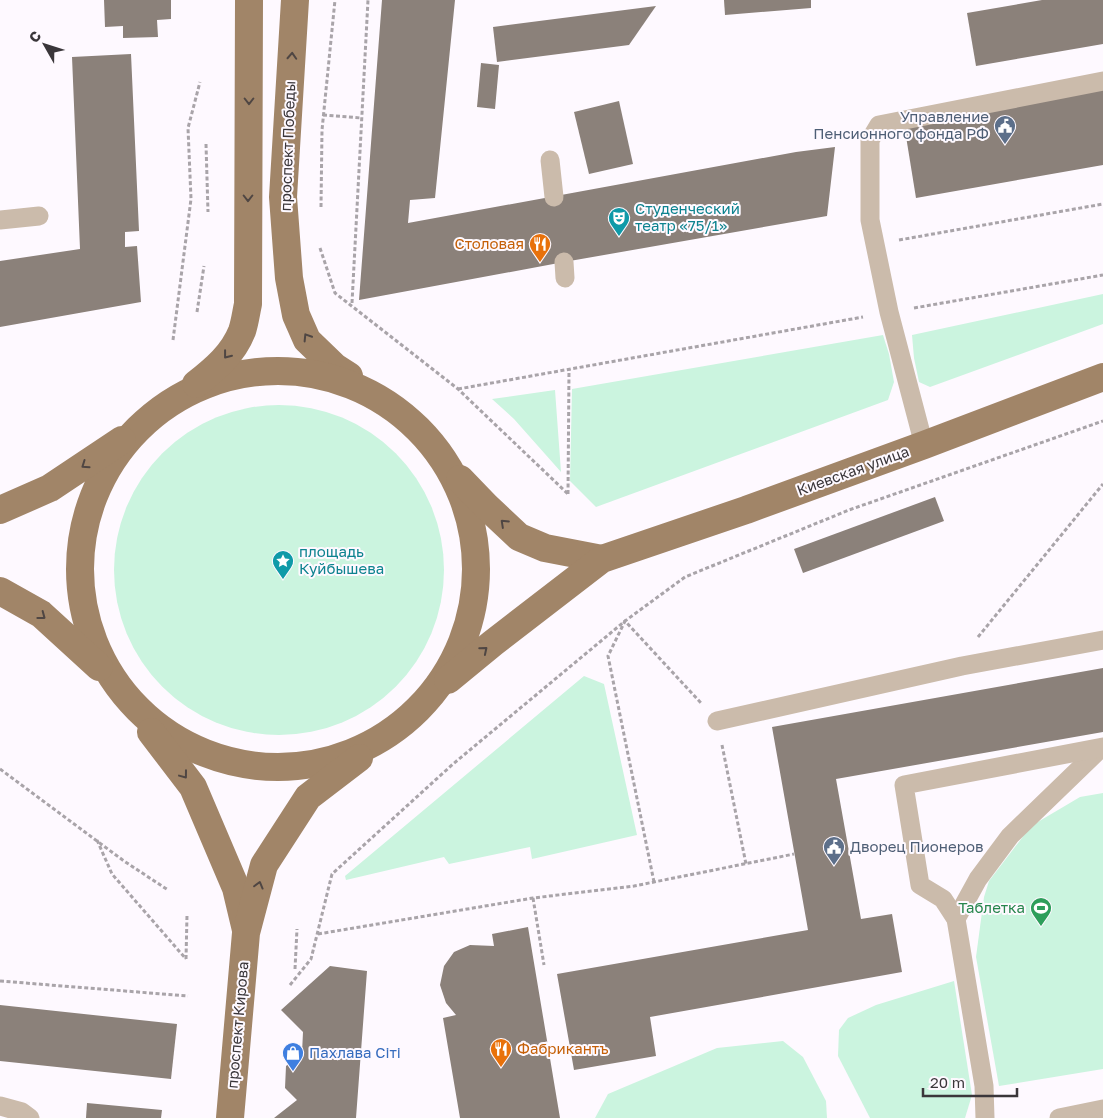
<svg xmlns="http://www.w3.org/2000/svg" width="1103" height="1118" font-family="'Golos Text',sans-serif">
<rect width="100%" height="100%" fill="#fef9ff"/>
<!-- green -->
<g fill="#cbf4df">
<path d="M1103,294v30l-173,63 -11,-5 -5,-24 -2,-23z"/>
<path d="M883,335l6,19 5,28 -6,18 -292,107 -26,-26 2,-92z"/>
<path d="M555,390l6,82 -47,-53 -22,-20z"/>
<circle cx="279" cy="570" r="165"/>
<path d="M584,676l20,8 33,151 -105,24 -2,-12 -81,17 -5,-7 -98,23 -1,-4z"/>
<path d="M1103,793v276l-104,17 -23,-129 8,-60 5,-16 42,-55 49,-29z"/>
<path d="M954,981l18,114 -7,23h-95l-32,-62 1,-26 9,-12 28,-13z"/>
<path d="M783,1041l20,16 23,44 1,17h-232l13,-24 109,-46z"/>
</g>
<!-- building -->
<g fill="#8b817a">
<path d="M104,0h67v19l-14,1 1,17 -35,1v-12l-18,1z"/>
<path d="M382,0h73l-20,198 -25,2 -2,23 388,-71 39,-5 -8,69 -263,46 -205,38z"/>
<path d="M724,0h87v8l-86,7z"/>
<path d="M1042,0h61v44l-127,22 -9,-53z"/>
<path d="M656,6l-27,39 -132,17 -4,-35z"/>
<path d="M131,54l8,177 -14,1v15l12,-1 4,56 -141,25v-66l80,-12 -8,-192z"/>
<path d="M481,63l18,2 -4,44 -18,-2z"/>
<path d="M1103,89v76l-187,33 -12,-74z"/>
<path d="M619,101l14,63 -44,10 -15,-62z"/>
<path d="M935,497l9,24 -141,52 -9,-24z"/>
<path d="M1103,668v64l-267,47 25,140 31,-5 10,58 -252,45 6,39 -82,14 -17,-96 251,-44 -36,-203z"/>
<path d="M528,927l32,191h-100l-17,-100 13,-3 -10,-12 -6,-18 4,-19 10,-14 16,-7 24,1 -2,-12z"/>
<path d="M330,966l37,5 -11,147h-82l23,-18 -12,-12 1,-22 16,-13 1,-21 -22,-22z"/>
<path d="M0,1005l177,19 -6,55 -171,-18z"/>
<path d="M87,1103l75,7 -1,8h-75z"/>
</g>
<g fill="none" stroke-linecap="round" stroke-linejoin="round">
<!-- path -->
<g stroke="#a9a4a9" stroke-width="3" stroke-dasharray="4 2.5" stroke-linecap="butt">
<path d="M323,115l38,3"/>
<path d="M206,144l2,68"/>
<path d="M321,207l1,-77 13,-130"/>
<path d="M899,240l204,-36"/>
<path d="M320,248l15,45 123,96 110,105"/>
<path d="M352,303l16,-303"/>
<path d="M914,308l189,-33"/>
<path d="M197,312l7,-46"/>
<path d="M173,340l18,-141 -3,-71 12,-46"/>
<path d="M458,389l405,-72"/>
<path d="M568,494l1,-125"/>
<path d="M978,637l125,-153"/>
<path d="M722,745l24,119"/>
<path d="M0,769l124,92 44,29"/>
<path d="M97,840l15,34 74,85"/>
<path d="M654,882l-46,-226 17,-35 76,82"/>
<path d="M533,898l11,67"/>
<path d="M318,934l215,-36 101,-12 160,-32"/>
<path d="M186,959l1,-44"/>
<path d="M295,969l2,-40"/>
<path d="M0,981l188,15"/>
<path d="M290,985l21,-26 21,-85 121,-110 172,-143 60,-44 164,-67 254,-89"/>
</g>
<!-- service -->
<g stroke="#cbbbab" stroke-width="19">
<path d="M550,160l4,37"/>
<path d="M0,220l39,-4"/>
<path d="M564,262l1,16"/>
<path d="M924,445l-35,-133 -19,-92v-80l9,-15 224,-44"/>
<path d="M717,721l245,-55 141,-26"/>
<path d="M956,919l22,-40 32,-43 91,-88"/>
<path d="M0,1106l22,6 8,6"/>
<path d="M985,1118l-1,-32 -28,-167 -13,-20 -23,-14 -16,-100 199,-38"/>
<path d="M1059,1118l44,-9"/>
</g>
<!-- primary -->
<g stroke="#a18568" stroke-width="28">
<path d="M295,0l-12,197 6,81 7,37 11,25 28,27 14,9"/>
<circle cx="278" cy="569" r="198"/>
<path d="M196,384c19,-15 37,-30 46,-53 3,-9 4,-18 6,-27l1,-304"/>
<path d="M460,479l26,27 33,31 26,11 57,11"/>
<path d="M0,510l50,-22 72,-48"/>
<path d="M0,591l41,23 58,53"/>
<path d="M448,680l45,-37 109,-84 144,-49 178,-65 179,-68"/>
<path d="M151,732l42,55 43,101 10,42"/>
<path d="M230,1118l16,-185 18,-68 44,-68 51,-39"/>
</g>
</g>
<!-- one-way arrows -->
<defs><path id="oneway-chevron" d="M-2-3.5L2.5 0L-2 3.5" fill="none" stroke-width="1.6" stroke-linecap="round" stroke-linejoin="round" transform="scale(1.25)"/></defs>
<g stroke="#4f4643">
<use href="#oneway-chevron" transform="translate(292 56) rotate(-87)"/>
<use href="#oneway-chevron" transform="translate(249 101) rotate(90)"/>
<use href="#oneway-chevron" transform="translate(248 198) rotate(90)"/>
<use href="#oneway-chevron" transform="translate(307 337) rotate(-122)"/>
<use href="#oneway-chevron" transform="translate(227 355) rotate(128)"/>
<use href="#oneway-chevron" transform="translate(85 465) rotate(145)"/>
<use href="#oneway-chevron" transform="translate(504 523) rotate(-137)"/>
<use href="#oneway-chevron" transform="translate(42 616) rotate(37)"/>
<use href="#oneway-chevron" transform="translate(484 650) rotate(-40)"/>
<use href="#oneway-chevron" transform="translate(184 775) rotate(53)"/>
<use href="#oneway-chevron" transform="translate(259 885) rotate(-75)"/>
</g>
<!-- icons -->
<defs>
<g id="civic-pin" transform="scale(1.125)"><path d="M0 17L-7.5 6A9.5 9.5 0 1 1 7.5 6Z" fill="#5c6f8a" stroke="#fef9ff"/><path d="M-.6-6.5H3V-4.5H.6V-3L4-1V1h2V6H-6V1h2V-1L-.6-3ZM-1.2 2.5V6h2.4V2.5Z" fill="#fff"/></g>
<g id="theatre-pin" transform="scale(1.125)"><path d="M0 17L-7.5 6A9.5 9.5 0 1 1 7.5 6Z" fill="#0f9aa8" stroke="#fef9ff"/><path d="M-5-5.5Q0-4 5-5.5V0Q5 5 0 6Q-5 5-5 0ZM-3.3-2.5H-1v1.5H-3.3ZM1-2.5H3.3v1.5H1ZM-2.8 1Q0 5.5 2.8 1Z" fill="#fff"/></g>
<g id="restaurant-pin" transform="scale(1.125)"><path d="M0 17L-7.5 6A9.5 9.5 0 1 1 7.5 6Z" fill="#e8710a" stroke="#fef9ff"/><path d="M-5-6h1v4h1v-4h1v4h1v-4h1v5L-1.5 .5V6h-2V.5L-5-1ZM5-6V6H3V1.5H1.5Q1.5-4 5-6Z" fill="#fff"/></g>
<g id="sight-pin" transform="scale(1.125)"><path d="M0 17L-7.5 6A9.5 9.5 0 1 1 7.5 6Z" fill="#0f9aa8" stroke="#fef9ff"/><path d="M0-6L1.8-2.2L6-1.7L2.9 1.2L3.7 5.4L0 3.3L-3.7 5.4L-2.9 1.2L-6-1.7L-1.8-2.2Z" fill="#fff"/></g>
<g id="stadium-pin" transform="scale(1.125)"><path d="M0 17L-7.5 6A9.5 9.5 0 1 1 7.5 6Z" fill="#2e9e5b" stroke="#fef9ff"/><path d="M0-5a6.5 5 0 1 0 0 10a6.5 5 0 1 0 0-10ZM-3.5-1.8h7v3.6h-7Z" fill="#fff"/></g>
<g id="shop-pin" transform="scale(1.125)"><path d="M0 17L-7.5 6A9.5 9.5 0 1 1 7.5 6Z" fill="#3f7fe0" stroke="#fef9ff"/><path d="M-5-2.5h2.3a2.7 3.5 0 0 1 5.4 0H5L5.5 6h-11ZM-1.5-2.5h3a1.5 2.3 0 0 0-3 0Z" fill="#fff"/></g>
</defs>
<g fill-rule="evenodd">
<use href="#civic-pin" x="1005" y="126"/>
<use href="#theatre-pin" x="619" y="218"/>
<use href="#restaurant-pin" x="540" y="244"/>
<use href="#sight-pin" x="283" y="561"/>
<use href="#civic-pin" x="834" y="847"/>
<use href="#stadium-pin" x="1041" y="908"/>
<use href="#restaurant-pin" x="501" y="1049"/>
<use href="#shop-pin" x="293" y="1053"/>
</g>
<g text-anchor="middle" stroke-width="4" stroke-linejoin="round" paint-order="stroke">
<!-- service labels -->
<g font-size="15" fill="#4e5e75" stroke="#fef9ff" text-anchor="end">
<text x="989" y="122">Управление<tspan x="989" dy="17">Пенсионного фонда РФ</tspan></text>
<text x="850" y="852" text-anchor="start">Дворец Пионеров</text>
</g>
<!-- street labels -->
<g font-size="15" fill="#3a363a" stroke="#fef9ff">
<text transform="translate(288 146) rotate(-88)" y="5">проспект Победы</text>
<text transform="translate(853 471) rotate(-20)" y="5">Киевская улица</text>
<text transform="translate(238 1025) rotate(-85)" y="5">проспект Кирова</text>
</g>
<!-- culture labels -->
<g font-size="15" fill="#0d838f" stroke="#fef9ff" text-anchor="start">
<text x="635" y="214">Студенческий<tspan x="635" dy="17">театр «75/1»</tspan></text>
<text x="299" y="557">площадь<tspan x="299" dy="17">Куйбышева</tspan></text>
</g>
<!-- food labels -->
<g font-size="15" fill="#c56008" stroke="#fef9ff" text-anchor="end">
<text x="524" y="249">Столовая</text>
<text x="517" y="1054" text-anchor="start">Фабрикантъ</text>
</g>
<!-- leisure labels -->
<g font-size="15" fill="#27864d" stroke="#fef9ff" text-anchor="end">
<text x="1025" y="913">Таблетка</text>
</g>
<!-- shop labels -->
<g font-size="15" fill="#366cbe" stroke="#fef9ff" text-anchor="start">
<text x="309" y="1058">Пахлава Сіті</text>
</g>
</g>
<!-- north arrow -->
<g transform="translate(45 45) rotate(309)" stroke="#fef9ff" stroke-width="4" paint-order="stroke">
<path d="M0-4L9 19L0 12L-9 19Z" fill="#3a363a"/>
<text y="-8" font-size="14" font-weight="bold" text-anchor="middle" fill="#3a363a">С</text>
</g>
<!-- scale -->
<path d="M923 1088v8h94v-8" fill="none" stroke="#3a363a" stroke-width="2.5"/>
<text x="930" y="1088" font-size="15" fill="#3a363a" stroke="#fef9ff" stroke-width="4" paint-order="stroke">20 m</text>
</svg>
